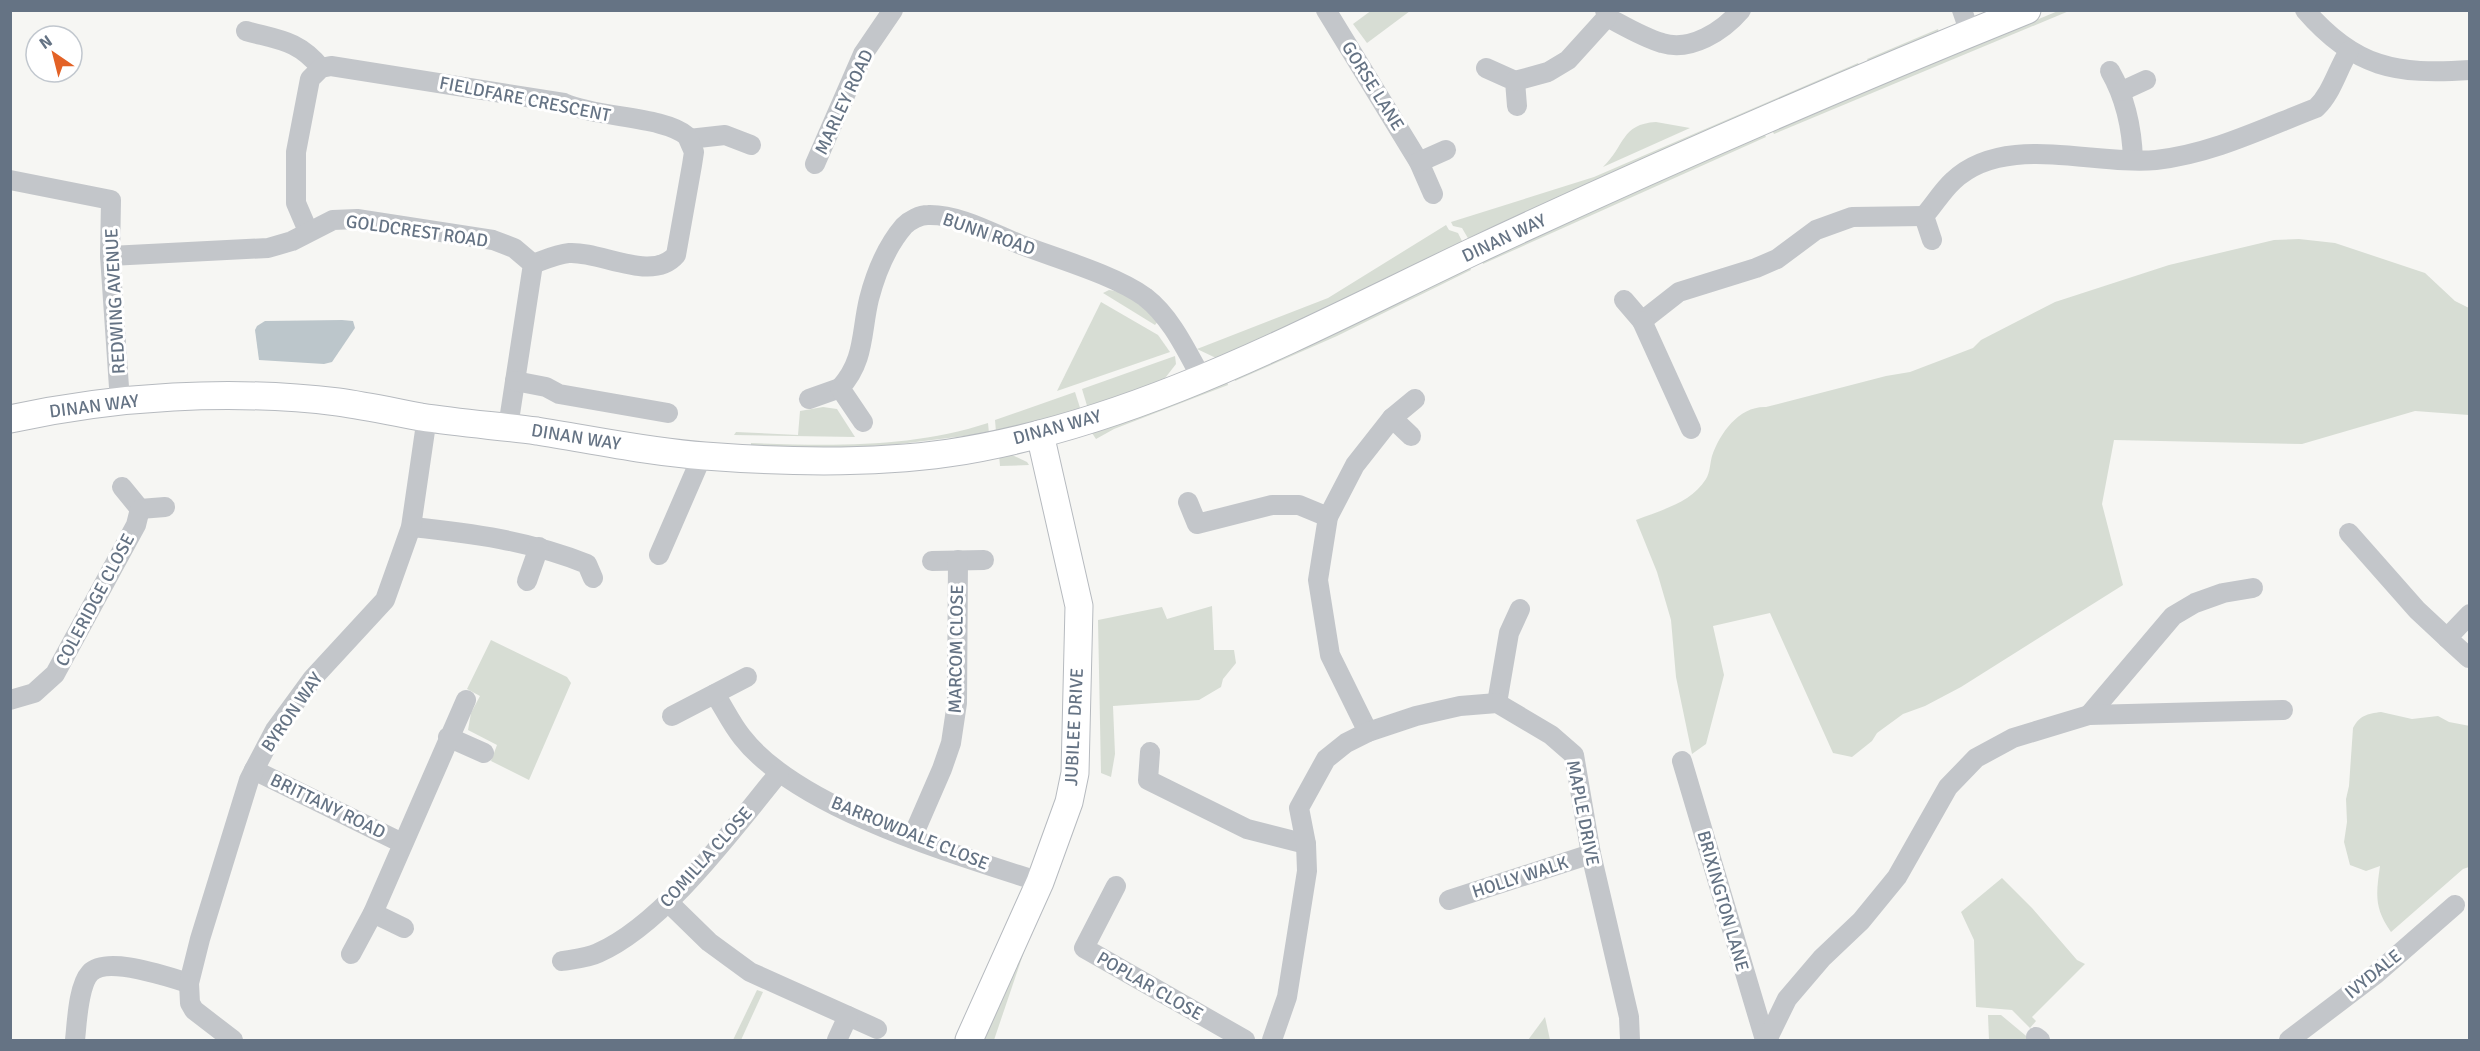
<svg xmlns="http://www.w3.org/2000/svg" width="2480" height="1051" font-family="Signika,sans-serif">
<rect width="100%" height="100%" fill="#f6f6f3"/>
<!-- green -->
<g fill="#d7ddd4">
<path d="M1372,10h38v1l-43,32 -14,-19z"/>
<path d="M2058,11h11l-295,123 -2,-4z"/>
<path d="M1938,29l1,4 -70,30 -2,-4z"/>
<path d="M1858,63l2,3 -391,174 -7,-12 -9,-2 -2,-4 143,-45z"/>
<path d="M1656,122l34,6 -87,39c22,-21 18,-43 53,-45z"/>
<path d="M1764,133l2,4 -283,127 -1,-4z"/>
<path d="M1446,225l3,5 9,3 5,10 -235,112 -12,3 -19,-9 131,-51z"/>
<path d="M2299,239l36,4 90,30 30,28 14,7v107l-54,-4 -113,33 -188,-4 -12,64 21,81 -162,102 -36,19 -22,8 -26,19 -5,8 -20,16 -19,-4 -63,-140 -57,13 11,49 -18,69 -14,10 -16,-77 -5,-57 -14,-48 -21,-52c25,-10 55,-17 70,-41 4,-6 4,-16 6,-23 8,-23 27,-50 54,-49l120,-31 24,-4 63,-24 8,-8 74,-38 114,-37 105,-25z"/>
<path d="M1469,266l2,4 -134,66 -102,45 -1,-3z"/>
<path d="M1109,290c17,1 37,19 49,31l-3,4 -52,-32z"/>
<path d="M1101,302l57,33 12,17 -113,39z"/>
<path d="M1175,356l1,8 -14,18 -74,27 -6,-20z"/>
<path d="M1227,381l1,4 -114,44 -18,10 -4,-6 75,-27z"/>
<path d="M1075,392l6,19 -85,21 -1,-12z"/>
<path d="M823,407l14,2 18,28 -121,-2 2,-3 62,3 2,-24z"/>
<path d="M988,423l1,10 -98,12 -84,4 -56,-2v-4c79,3 161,5 237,-20z"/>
<path d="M1010,454l17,8 2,3 -29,1 -1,-11z"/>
<path d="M1212,606l2,44h20l2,13 -13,16 -2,8 -22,13 -86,6 2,48 -4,23 -10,-4 -3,-153 64,-13 5,12z"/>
<path d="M491,640l76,37 4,6 -42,97 -38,-19 6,-16 -29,-15 3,-17 9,-17 -13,-7z"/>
<path d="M2381,712l31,7 26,-3 11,6 21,4 -1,141 -6,2 -72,63c-17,-24 -15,-38 -11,-66l-14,5 -16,-6 -6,-23 3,-20 -1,-23 3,-13 4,-58c7,-13 14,-14 28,-16z"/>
<path d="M2002,878l30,30 45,52 8,4 -53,53 4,4 -6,7 -18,-18 -36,-3 -2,-67 -13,-28z"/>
<path d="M1031,931l-37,109h-14z"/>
<path d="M757,990l6,2 -22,48h-8z"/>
<path d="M1988,1015h13l30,25h-42z"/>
<path d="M1545,1017l5,23h-22z"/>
</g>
<!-- water -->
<path fill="#bcc6cb" d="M342,320l11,1 2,7 -23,34 -8,2 -65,-4 -4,-30 2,-4 8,-5z"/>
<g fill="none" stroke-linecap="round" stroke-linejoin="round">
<!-- secondary casing -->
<g stroke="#b6babf" stroke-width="29">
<g id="secondary">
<path d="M10,419c105,-23 221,-30 328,-17 28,4 56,10 83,15 39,6 78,9 116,14 56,9 112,21 168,25 78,6 167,8 244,-3 186,-28 355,-121 523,-201 183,-86 367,-166 555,-242"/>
<path d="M969,1040l71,-158 29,-80 6,-29 4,-167 -39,-172"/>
</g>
</g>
<!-- street -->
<g stroke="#c3c6ca" stroke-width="20">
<path d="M1326,10l93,152 14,32"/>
<path d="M1605,10l2,7c17,9 37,21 55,26 29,9 61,-12 79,-33"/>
<path d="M1962,10l8,23"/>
<path d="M2305,10c50,58 91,65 165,60"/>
<path d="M246,31c33,9 52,9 75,37"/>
<path d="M1486,68l29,13 2,25"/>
<path d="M2110,71c16,28 22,56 23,89"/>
<path d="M1515,81l33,-9 20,-12 39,-43"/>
<path d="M2122,91l24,-11"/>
<path d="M689,139l36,-4 26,10"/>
<path d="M1419,162l27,-12"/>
<path d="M815,164l48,-110 30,-44"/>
<path d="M10,180l101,20 -1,56 10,146"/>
<path d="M308,231l-12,-28v-51l14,-73 11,-11 10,-2 233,37c33,15 100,13 123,33l7,16 -2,13 -16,90c-24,28 -75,-4 -107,-2 -12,1 -25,7 -36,11"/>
<path d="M1932,240l-8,-24c10,-11 18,-25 29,-35 51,-49 141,-15 203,-21 56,-6 108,-32 160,-52 16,-15 21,-38 33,-57"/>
<path d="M110,256l158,-8 24,-7 41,-21 24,-1 136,21 21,8 19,16 -25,163"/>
<path d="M1624,300l18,21 37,-29 77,-24 21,-9 39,-29 36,-13 72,-1"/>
<path d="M1642,321l49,108"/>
<path d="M515,381l31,6 13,7 109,19"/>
<path d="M809,399l31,-11"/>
<path d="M1392,418l19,18"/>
<path d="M863,422l-23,-34c25,-27 21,-56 29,-89 7,-27 17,-52 35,-73 6,-6 16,-11 24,-11 30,-1 64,18 91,29 36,14 96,31 126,53 26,20 41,53 57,82"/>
<path d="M122,487l18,22 25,-2"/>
<path d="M1188,502l9,22 75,-19h27l29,12"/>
<path d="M411,527c61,6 119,14 176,37l6,14"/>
<path d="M2349,533l68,77 30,28 23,-24"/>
<path d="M659,555l43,-99"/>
<path d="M932,561l52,-1"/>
<path d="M527,581l12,-34"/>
<path d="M2447,638l22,20"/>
<path d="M715,694c9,14 17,31 27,43 56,72 212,117 298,145"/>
<path d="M10,700l24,-7 21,-19 81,-149 4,-16"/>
<path d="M1497,703l12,-70 11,-24"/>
<path d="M2089,715l84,-99 22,-13 28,-10 30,-5"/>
<path d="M672,716l75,-39"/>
<path d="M1368,732l-38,-77 -12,-75 10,-63 27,-52 37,-47 23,-19"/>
<path d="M448,737l36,16"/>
<path d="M1150,752l-2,28 99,49 59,15"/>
<path d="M1682,761l83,279"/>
<path d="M254,770l148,73"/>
<path d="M912,838l30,-69 9,-26 6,-40 1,-143"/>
<path d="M1116,886l-32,62 161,92"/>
<path d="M1449,900l142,-46"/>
<path d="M668,902l41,40 41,30 127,57"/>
<path d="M373,913l31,15"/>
<path d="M351,954l22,-41 93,-213"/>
<path d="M562,961c12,-2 26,-3 36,-8 66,-29 135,-124 181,-180"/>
<path d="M2036,1037l4,3"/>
<path d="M75,1040c2,-17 3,-54 15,-67 17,-18 77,4 99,10"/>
<path d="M233,1040l-39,-30 -4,-7 -1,-20 11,-44 49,-159 5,-10 21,-40 38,-52 72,-78 26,-73 16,-110"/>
<path d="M837,1040l11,-24"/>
<path d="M1272,1040l15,-43 20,-126 -1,-27 -7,-36 27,-49 20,-16 22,-11 48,-16 44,-10 37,-3 54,32 23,20 17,99 38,163 1,23"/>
<path d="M1767,1040l20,-41 35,-41 39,-37 36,-44 51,-90 28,-29 37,-20 76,-23 194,-5"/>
<path d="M2289,1040l87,-66 79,-69"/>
</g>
<!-- secondary -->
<use href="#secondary" stroke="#fff" stroke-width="27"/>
</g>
<g text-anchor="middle" stroke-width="6" stroke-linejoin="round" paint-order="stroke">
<!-- street labels -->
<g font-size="18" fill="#657384" stroke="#fff">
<text transform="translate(1373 86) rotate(58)" y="6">GORSE LANE</text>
<text transform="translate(525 99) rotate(11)" y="6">FIELDFARE CRESCENT</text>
<text transform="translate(844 102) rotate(-65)" y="6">MARLEY ROAD</text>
<text transform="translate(417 231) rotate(8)" y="6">GOLDCREST ROAD</text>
<text transform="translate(989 234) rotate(19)" y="6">BUNN ROAD</text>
<text transform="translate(1504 238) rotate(-25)" y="6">DINAN WAY</text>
<text transform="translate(115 301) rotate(-93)" y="6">REDWING AVENUE</text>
<text transform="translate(94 406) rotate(-7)" y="6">DINAN WAY</text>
<text transform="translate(1057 427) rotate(-15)" y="6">DINAN WAY</text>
<text transform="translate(576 437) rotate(9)" y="6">DINAN WAY</text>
<text transform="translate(95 600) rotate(-62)" y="6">COLERIDGE CLOSE</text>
<text transform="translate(956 649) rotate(-89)" y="6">MARCOM CLOSE</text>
<text transform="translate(292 712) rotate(-55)" y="6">BYRON WAY</text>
<text transform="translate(1074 727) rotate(-87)" y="6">JUBILEE DRIVE</text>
<text transform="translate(328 806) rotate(26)" y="6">BRITTANY ROAD</text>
<text transform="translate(1583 813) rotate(79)" y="6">MAPLE DRIVE</text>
<text transform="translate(910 833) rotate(22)" y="6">BARROWDALE CLOSE</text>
<text transform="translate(706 857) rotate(-48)" y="6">COMILLA CLOSE</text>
<text transform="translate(1520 877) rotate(-18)" y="6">HOLLY WALK</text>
<text transform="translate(1723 901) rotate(74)" y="6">BRIXINGTON LANE</text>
<text transform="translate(2373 974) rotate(-39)" y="6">IVYDALE</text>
<text transform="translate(1150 986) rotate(30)" y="6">POPLAR CLOSE</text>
</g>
</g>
<!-- border -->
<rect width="2480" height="1051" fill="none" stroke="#657384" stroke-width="24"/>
<!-- north arrow -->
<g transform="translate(54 54) rotate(325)"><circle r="28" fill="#ffffff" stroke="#c1c7ce" stroke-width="1.5"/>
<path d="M0-4.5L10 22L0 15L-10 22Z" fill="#e36226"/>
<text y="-9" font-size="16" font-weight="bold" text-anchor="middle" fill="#657384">N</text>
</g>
</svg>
